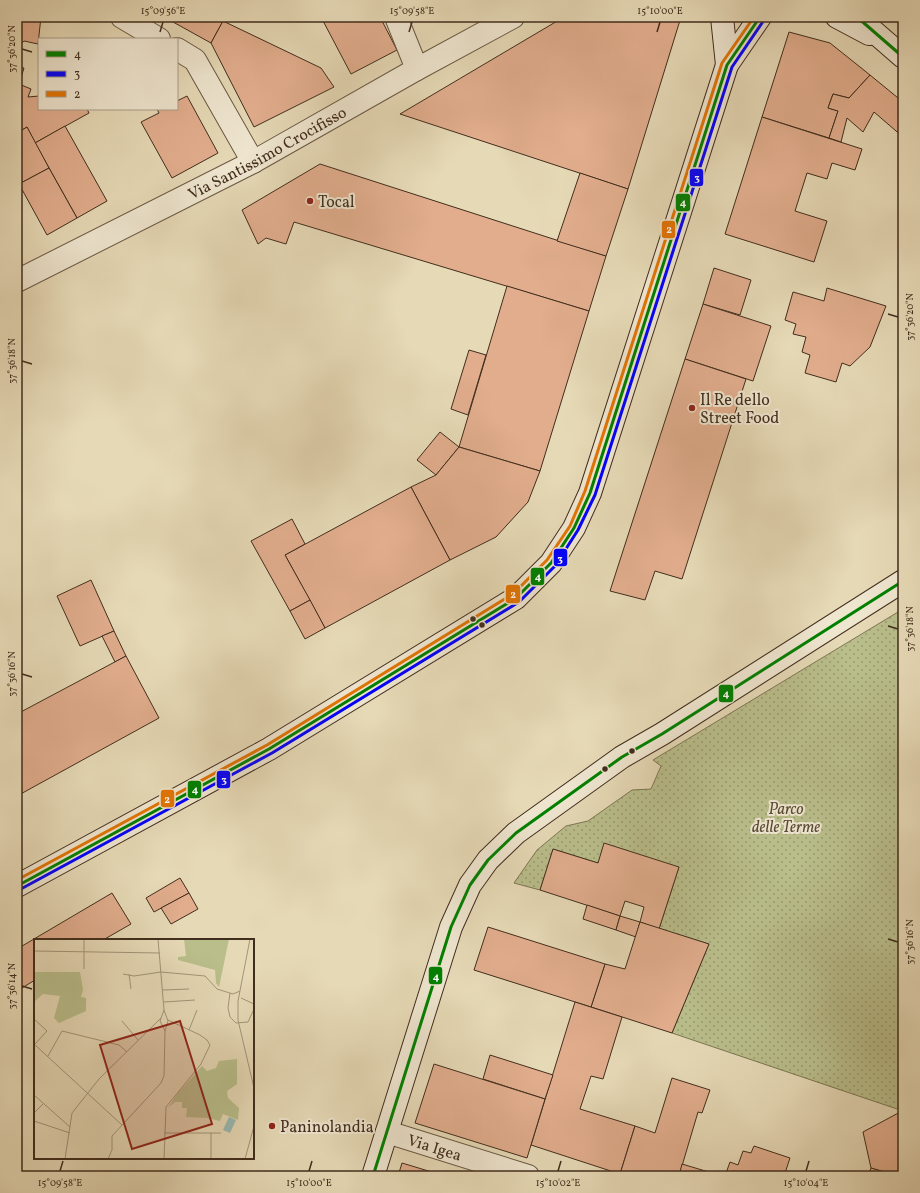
<svg xmlns="http://www.w3.org/2000/svg" width="920" height="1193" font-family="Vollkorn,serif">
<defs>
<pattern id="green-dots" width="8" height="8" patternUnits="userSpaceOnUse"><rect width="8" height="8" fill="#b9be8b"/><path d="M2 2h.1M6 6h.1" fill="none" stroke="#989b71" stroke-width="1.8" stroke-linecap="round"/></pattern>
</defs>
<rect width="100%" height="100%" fill="#e6d9b6"/>
<filter id="stains"><feTurbulence type="fractalNoise" baseFrequency=".005" numOctaves="4"/><feColorMatrix values="0 0 0 0 .2 0 0 0 0 .09 0 0 0 0 .02 0 0 0 .5 -.17"/></filter>
<radialGradient id="worn" r=".72"><stop offset=".6" stop-color="#630" stop-opacity="0"/><stop offset="1" stop-color="#630" stop-opacity=".3"/></radialGradient>
<!-- green -->
<path fill="url(#green-dots)" stroke="#7d7654" d="M903,609v502l-231,-78 37,-89 -50,-15 20,-62 -81,-4 -45,-14 -13,41 -26,-7 23,-33 29,-24 22,-5 44,-31 19,-1 10,-23 -8,-6z"/>
<!-- building -->
<g fill="#e1ad8d" stroke="#412d1d">
<path d="M17,17h24l-3,27 -14,-3 -7,6z"/>
<path d="M164,17h51l8,4 -12,22z"/>
<path d="M321,17h59l17,33 -46,24z"/>
<path d="M564,17h117l-53,172 -228,-75z"/>
<path d="M223,21l98,47 13,19 -80,40 -43,-84z"/>
<path d="M789,32l41,11 40,32 -21,23 -16,-4 -5,14 10,3 -9,27 -67,-21z"/>
<path d="M17,67l7,1 -5,16 12,5 -3,8 11,-1v13h48l2,4 -54,30 -8,-16 -10,6z"/>
<path d="M870,75l33,27v35l-29,-25 -11,20 -16,-14 -6,24 -12,-4 9,-27 -10,-3 5,-14 16,4z"/>
<path d="M187,96l31,57 -46,25 -31,-56 18,-9 -2,-4h20v-8z"/>
<path d="M762,117l100,32 -7,21 -23,-7 -5,16 -20,-6 -12,38 32,10 -13,41 -89,-28z"/>
<path d="M65,126l42,75 -30,17 -42,-75z"/>
<path d="M27,127l22,41 -30,16 -2,-3v-48z"/>
<path d="M320,164l286,92 -17,55 -295,-89 -8,22 -20,-6 -8,6 -16,-34z"/>
<path d="M49,168l28,50 -30,17 -28,-51z"/>
<path d="M580,173l48,16 -22,67 -49,-15z"/>
<path d="M714,268l37,12 -11,35 -37,-11z"/>
<path d="M507,286l82,25 -49,160 -81,-24z"/>
<path d="M827,288l59,18 -16,41 -20,19 -8,-3 -6,19 -31,-9 5,-18 -8,-3 4,-15 -13,-3 3,-10 -11,-4 8,-28 31,9z"/>
<path d="M703,304l68,22 -18,55 -68,-22z"/>
<path d="M469,350l17,5 -18,60 -17,-6z"/>
<path d="M685,359l61,20 -64,200 -27,-8 -10,29 -35,-9z"/>
<path d="M440,432l19,15 -23,28 -19,-15z"/>
<path d="M459,447l81,24 -12,31 -32,35 -46,23 -39,-73 25,-12z"/>
<path d="M411,487l39,73 -125,68 -40,-73z"/>
<path d="M292,519l13,25 -20,11 25,45 -20,11 -39,-70z"/>
<path d="M91,580l23,51 -34,15 -23,-50z"/>
<path d="M310,600l15,28 -20,11 -15,-28z"/>
<path d="M114,631l12,25 -11,6 -13,-26z"/>
<path d="M126,656l33,62 -142,78v-82z"/>
<path d="M604,843l75,24 -20,62 -19,-7 4,-15 -19,-6 -5,15 -80,-26 13,-41 45,14z"/>
<path d="M180,878l9,15 -35,19 -8,-14z"/>
<path d="M112,893l19,31 -28,16h-68v40l-18,11v-42z"/>
<path d="M189,893l9,16 -27,15 -10,-16z"/>
<path d="M587,905l33,11 -4,14 -33,-11z"/>
<path d="M620,916l20,6 -4,15 -20,-7z"/>
<path d="M640,922l69,22 -37,89 -81,-26 14,-43 20,5z"/>
<path d="M488,927l117,37 -14,43 -117,-37z"/>
<path d="M575,1002l47,15 -19,62 -12,-3 -11,33 55,17 -15,48 -89,-29z"/>
<path d="M490,1055l63,20 -8,24 -62,-20z"/>
<path d="M434,1064l111,35 -18,59 -112,-35z"/>
<path d="M672,1078l38,12 -8,23 -4,-1 -19,64h-51l-8,-2 15,-48 20,7z"/>
<path d="M902,1111l1,65h-5l-27,-8 -8,-36z"/>
<path d="M754,1146l36,12 -6,18h-59l5,-14 8,3 5,-14 8,2z"/>
<path d="M402,1163l43,13h-47z"/>
<path d="M682,1164l40,12h-43z"/>
<path d="M871,1168l27,8h-30z"/>
</g>
<g fill="none" stroke-linecap="round" stroke-linejoin="round">
<!-- street casing -->
<g stroke="#6a5843" stroke-width="24">
<g id="street">
<path d="M122,17l37,22"/>
<path d="M396,17l21,52"/>
<path d="M177,49l18,11 58,102"/>
<path id="s1" d="M17,281l236,-119 164,-93 96,-52"/>
<path id="s2" d="M387,1132l141,44"/>
</g>
</g>
<!-- secondary casing -->
<g stroke="#412d1d" stroke-width="24">
<g id="secondary">
<path d="M722,17l5,48"/>
<path d="M837,17l32,17"/>
<path d="M857,17l46,40"/>
<path d="M17,886l252,-137 247,-151 35,-35 23,-35 16,-35 137,-428 33,-48"/>
<path d="M373,1176l78,-249 19,-42 18,-25 28,-27 106,-76 40,-23 241,-153"/>
</g>
</g>
<!-- street -->
<use href="#street" stroke="#efe6d0" stroke-width="22"/>
<!-- secondary -->
<use href="#secondary" stroke="#efe6d0" stroke-width="22"/>
<!-- bus-1 casing -->
<g stroke="#efe6d0" stroke-width="6">
<g id="bus-1">
<path d="M857,17l46,40"/>
<path d="M17,886l252,-137 247,-151 35,-35 23,-35 16,-35 137,-428 33,-48"/>
<path d="M373,1176l78,-249 19,-42 18,-25 28,-27 106,-76 40,-23 241,-153"/>
</g>
</g>
<!-- bus-2 casing -->
<g stroke="#efe6d0" stroke-width="6">
<path id="bus-2" d="M19,890l253,-137 247,-151 36,-36 23,-36 17,-35 137,-428 32,-47"/>
</g>
<!-- bus-3 casing -->
<g stroke="#efe6d0" stroke-width="6">
<path id="bus-3" d="M17,880l250,-135 246,-151 34,-34 23,-34 15,-35 137,-428 32,-46"/>
</g>
<!-- bus-1 -->
<use href="#bus-1" stroke="#008000" stroke-width="3"/>
<!-- bus-2 -->
<use href="#bus-2" stroke="#00f" stroke-width="3"/>
<!-- bus-3 -->
<use href="#bus-3" stroke="#e27404" stroke-width="3"/>
</g>
<!-- ticks -->
<path fill="none" stroke="#412d1d" stroke-width="1.5" d="M160,32l3,-10M409,32l3,-10M657,32l3,-10M22,49l10,3M888,314l10,3M22,361l10,3M888,626l10,3M22,674l10,3M888,939l10,3M22,986l10,3M60,1171l3,-10M309,1171l3,-10M558,1171l3,-10M806,1171l3,-10"/>
<!-- markers -->
<g fill="#8f2418" stroke="#efe6d0" stroke-width="1.5">
<circle cx="310" cy="201" r="4"/>
<circle cx="692" cy="408" r="4"/>
<circle cx="272" cy="1126" r="4"/>
</g>
<g fill="#412d1d" stroke="#efe6d0" stroke-width="1.5">
<circle cx="473" cy="619" r="3.5"/>
<circle cx="482" cy="625" r="3.5"/>
<circle cx="632" cy="751" r="3.5"/>
<circle cx="605" cy="769" r="3.5"/>
</g>
<g text-anchor="middle" stroke-width="4" stroke-linejoin="round" paint-order="stroke">
<!-- street labels -->
<g font-size="16" fill="#412d1d" stroke="#efe6d0">
<text dy="6" stroke="none"><textPath href="#s1" startOffset="281">Via Santissimo Crocifisso</textPath></text>
<text dy="6" stroke="none"><textPath href="#s2" startOffset="50">Via Igea</textPath></text>
</g>
<!-- poi labels -->
<g font-size="16" fill="#412d1d" stroke="#efe6d0" text-anchor="start">
<text x="318" y="207">Tocal</text>
<text x="700" y="405">Il Re dello<tspan x="700" dy="18">Street Food</tspan></text>
<text x="280" y="1132">Paninolandia</text>
</g>
<!-- park labels -->
<g font-size="16" font-style="italic" fill="#594a33" stroke="#efe6d0">
<text x="786" y="814">Parco<tspan x="786" dy="18">delle Terme</tspan></text>
</g>
</g>
<!-- overview -->
<g transform="translate(34 939)">
<rect width="220" height="220" fill="#e6d9b6"/>
<path d="M150,0h45l-10,48 -3,-4 -1,-13 -37,-10v-3l8,-1zM0,33h46l3,18 -2,7 5,1v13l-27,12 -5,-5 6,-22 -17,-2 -9,8zM203,120v25l-10,7 1,7 11,10 -1,12 -15,-6 -3,7 -12,-3 -22,-1 1,-9h-5v-6h-7l-7,6 9,-14 25,-28 5,5 9,-3 3,-7z" fill="#b9be8b"/>
<path d="M195,178l7,3 -6,13 -7,-3z" fill="#97b9b3"/>
<path fill="none" stroke="#a49479" stroke-width="1" d="M216,0l-12,62v19l16,68M0,12l126,2M50,30v-30M89,35l11,2 27,-4 44,4 12,13 16,5 7,-3M95,35l2,15M129,51l26,-1M196,54l-2,15 2,9 6,6 12,-1 6,-13M207,59l13,6M130,63l31,-2M130,71l-4,11 5,10M0,80l13,12 -12,13M88,82l16,19M155,91l8,-20M0,105l88,81M14,117l14,-25 57,14 8,7M0,156l36,32M0,174l9,-9M0,182l36,12M130,194h57M177,194v26M31,220l7,-46 27,-34 62,-61M74,220l4,-9v-14l49,-53 3,-7 1,-45 3,-10 -4,-11 -6,-71M130,220l2,-52 35,-43 9,-19 -3,-5 -7,-5 -32,-15M211,220l9,-33"/>
<path fill="#8f2418" fill-opacity="0.15" stroke="#8f2418" stroke-width="2" d="M146,82l32,103 -80,25 -32,-104z"/>
<rect width="220" height="220" fill="none" stroke="#412d1d" stroke-width="2"/>
</g>
<g stroke="#efe6d0" stroke-width="1.5">
<rect x="689" y="168" width="15" height="19" rx="4" fill="#00f"/>
<rect x="675" y="193" width="16" height="19" rx="4" fill="#008000"/>
<rect x="661" y="220" width="15" height="19" rx="4" fill="#e27404"/>
<rect x="553" y="548" width="15" height="19" rx="4" fill="#00f"/>
<rect x="530" y="567" width="15" height="19" rx="4" fill="#008000"/>
<rect x="505" y="584" width="16" height="20" rx="4" fill="#e27404"/>
<rect x="718" y="684" width="16" height="19" rx="4" fill="#008000"/>
<rect x="216" y="770" width="15" height="19" rx="4" fill="#00f"/>
<rect x="187" y="780" width="15" height="19" rx="4" fill="#008000"/>
<rect x="160" y="789" width="15" height="19" rx="4" fill="#e27404"/>
<rect x="428" y="966" width="15" height="19" rx="4" fill="#008000"/>
</g>
<g font-size="11" text-anchor="middle" font-weight="bold" fill="#fff">
<text x="697" y="181">3</text>
<text x="683" y="206">4</text>
<text x="669" y="233">2</text>
<text x="560" y="562">3</text>
<text x="538" y="580">4</text>
<text x="513" y="598">2</text>
<text x="726" y="697">4</text>
<text x="224" y="783">3</text>
<text x="195" y="793">4</text>
<text x="167" y="803">2</text>
<text x="436" y="980">4</text>
</g>
<!-- margin -->
<rect width="920" height="1193" fill="none" stroke="#e6d9b6" stroke-width="44"/>
<!-- legend -->
<rect x="38" y="38" width="140" height="72" fill="#efe6d0" stroke="#a99c88"/>
<rect x="46" y="51" width="20" height="6" fill="#008000" stroke="#a99c88"/>
<text x="74" y="58" font-size="12" fill="#412d1d">4</text>
<rect x="46" y="71" width="20" height="6" fill="#0000ff" stroke="#a99c88"/>
<text x="74" y="78" font-size="12" fill="#412d1d">3</text>
<rect x="46" y="91" width="20" height="6" fill="#e27404" stroke="#a99c88"/>
<text x="74" y="98" font-size="12" fill="#412d1d">2</text>
<rect x="22" y="22" width="876" height="1149" fill="none" stroke="#412d1d" stroke-width="1.5"/>
<g font-size="10" text-anchor="middle" fill="#412d1d">
<text x="163" y="14">15°09'56"E</text>
<text x="412" y="14">15°09'58"E</text>
<text x="660" y="14">15°10'00"E</text>
<text transform="translate(11 49) rotate(-90)" y="4">37°36'20"N</text>
<text transform="translate(909 317) rotate(-90)" y="4">37°36'20"N</text>
<text transform="translate(11 361) rotate(-90)" y="4">37°36'18"N</text>
<text transform="translate(909 629) rotate(-90)" y="4">37°36'18"N</text>
<text transform="translate(11 674) rotate(-90)" y="4">37°36'16"N</text>
<text transform="translate(909 942) rotate(-90)" y="4">37°36'16"N</text>
<text transform="translate(11 986) rotate(-90)" y="4">37°36'14"N</text>
<text x="60" y="1186">15°09'58"E</text>
<text x="309" y="1186">15°10'00"E</text>
<text x="558" y="1186">15°10'02"E</text>
<text x="806" y="1186">15°10'04"E</text>
</g>
<rect width="100%" height="100%" filter="url(#stains)"/>
<rect width="100%" height="100%" fill="url(#worn)"/>
</svg>
